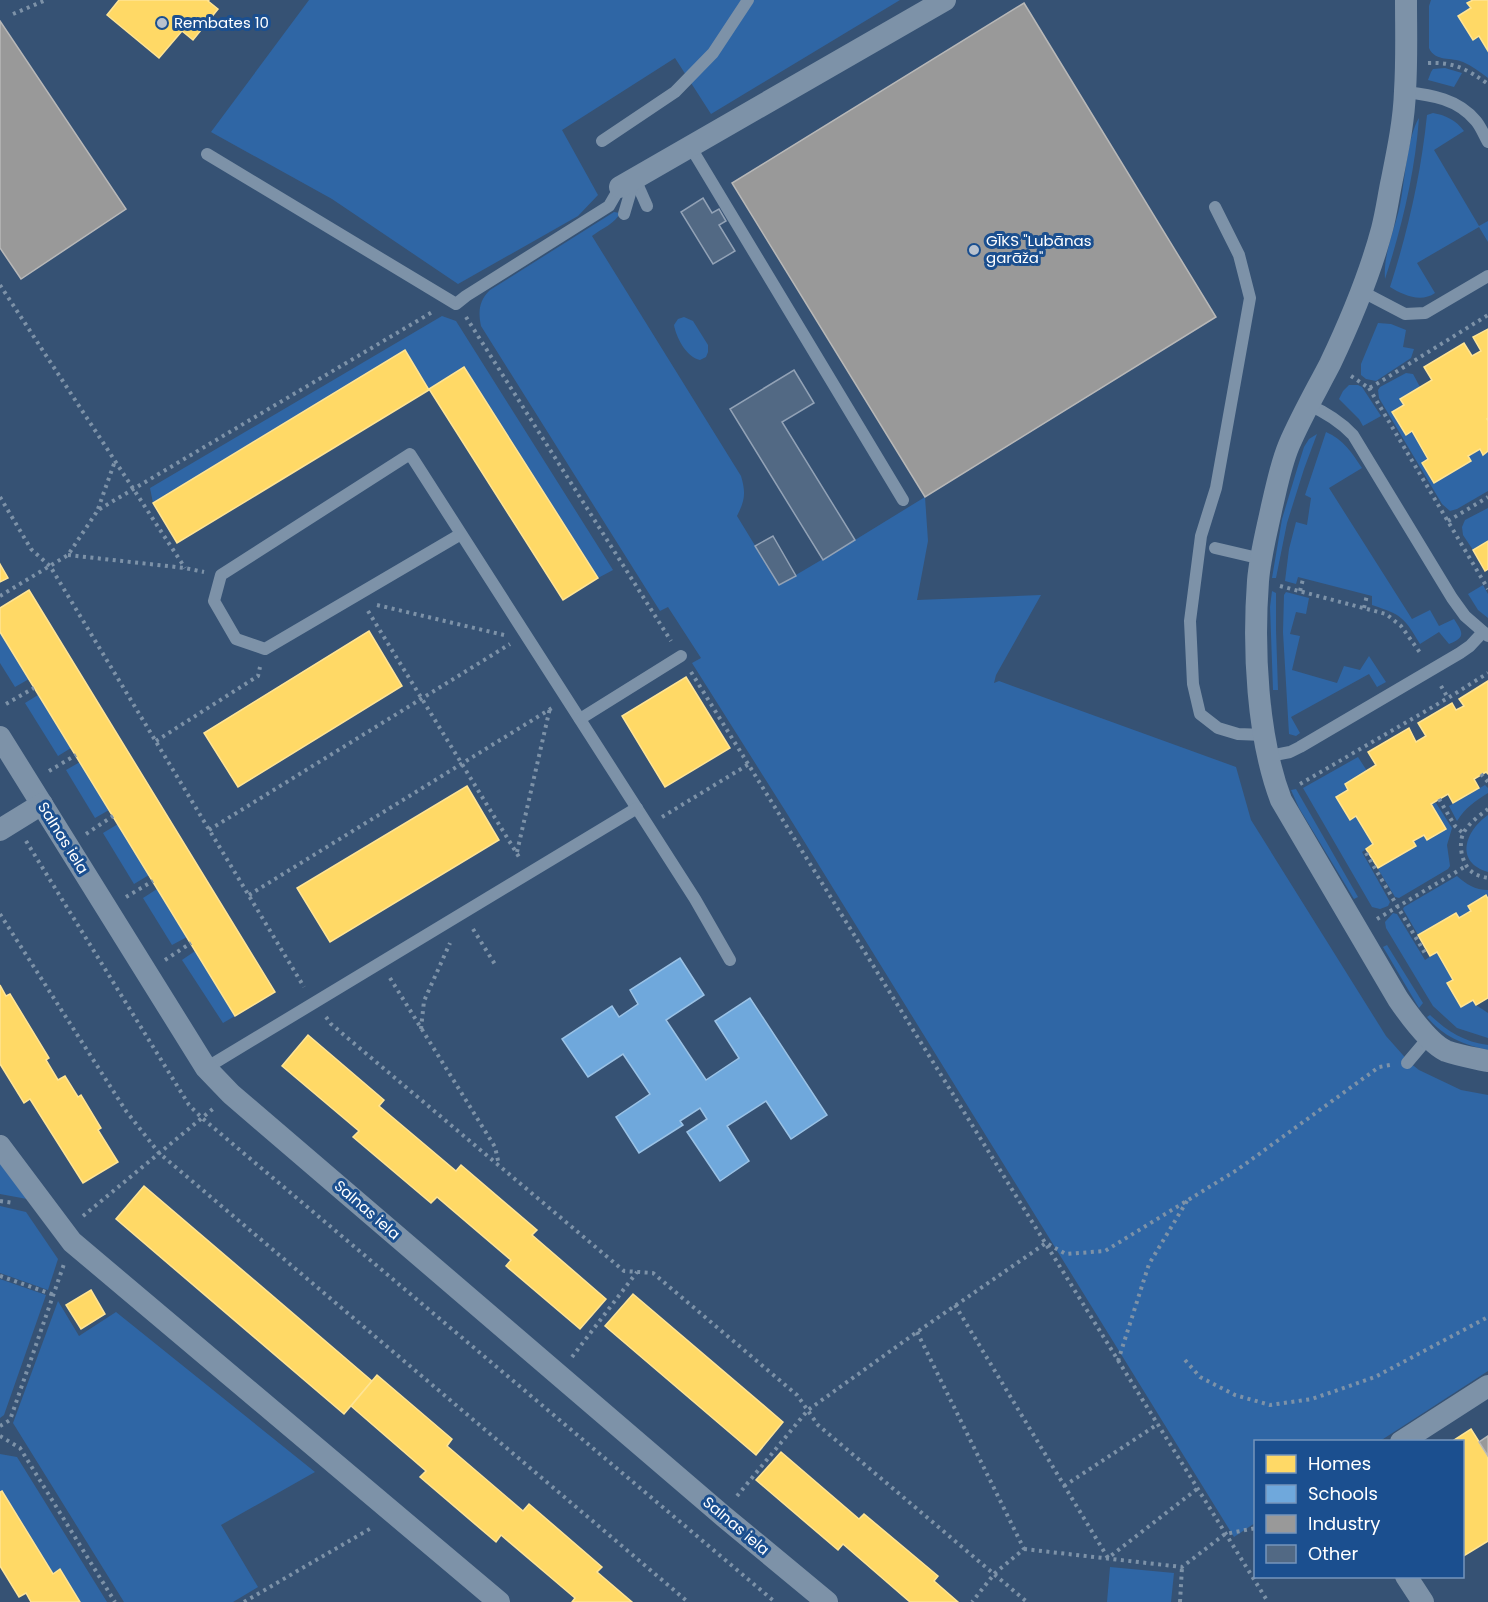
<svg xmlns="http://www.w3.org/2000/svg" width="1488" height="1602" font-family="Poppins,sans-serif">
<rect width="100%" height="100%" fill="#365274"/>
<!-- green -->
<g fill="#2f66a5">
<path d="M309,0h591l-189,114 -36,-56 -113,72 36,65 -20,21 -120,68 -126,-85 -121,-67z"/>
<path d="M1431,0h42l-6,3 4,5 -12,8 14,23 6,-3 9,15v27c-8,-6 -16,-12 -25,-16 -11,-5 -28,0 -34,-14v-42z"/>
<path d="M1445,68l17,5 -8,14 -26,-7 3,-8 2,-3z"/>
<path d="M1433,113c12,2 23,7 31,18l-30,19 45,76 9,-5v21l-9,-15 -62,36 18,30c-14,10 -32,2 -45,-6 18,-56 31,-113 37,-172z"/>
<path d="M1419,118c-4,54 -17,109 -34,161 -2,-25 10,-50 15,-74 5,-24 7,-68 19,-87z"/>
<path d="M614,212l6,1c-4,10 -19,16 -28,23l149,240c5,17 4,24 -4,40l42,69 76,-45 70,-43 3,44 -11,59 124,-5 -45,80 -2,8 5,-2 237,86 15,53 135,216 24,27 9,7 42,20 27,5v276l-108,70 -124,1 -1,81 -21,14 -448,-725 -94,-149 9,-5 -33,-51 -8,4 -179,-285c-3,-14 -2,-26 9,-36z"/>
<path d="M442,316l14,5 157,249 -15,8 -134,-210 -35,21 -24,-39 -252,153 -3,-15z"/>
<path d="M684,317l9,4 15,24v7l-2,5 -6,3c-14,-3 -24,-23 -26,-35l4,-6z"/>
<path d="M1378,323l13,1 15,6 -3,17 11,2 -3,9 -35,23 -10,-2 -5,-4v-11z"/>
<path d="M1406,373l7,1 7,13 -19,12 3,6 -12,7 13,22 7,-3 16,28 -6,4 11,20 38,-22 -3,-5 12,-7 3,5 5,-3v40l-31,18 -7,2 -8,-7 -63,-106 -1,-8 2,-3z"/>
<path d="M1349,385h9l4,2 19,29 -18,10 -4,-7 -20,-20 4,-8z"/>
<path d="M1326,432c17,7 26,21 36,36l-33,20 83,131 18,-9 9,16 15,-7c9,14 12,18 -5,25l-10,-12 -19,12c-16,-27 -18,-29 -48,-39v-9l-74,-19 -2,7 -11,-3 4,-32 7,-27 11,3 4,-27 -6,-3z"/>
<path d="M1317,434l-13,35 -17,54 -11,55h-4l10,-59 16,-53 6,-19 5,-8z"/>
<path d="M1488,508v33l-15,9 -10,-15 -1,-8 3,-7z"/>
<path d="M1483,585l5,9v24l-10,-8 -10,-16z"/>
<path d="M1272,591l4,2v37l2,60h-5l-3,-83z"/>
<path d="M1286,592l23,6 -3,16 -10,-2 -6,22 10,2 -8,34 45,13 7,-17 16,4 9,-14 17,26 -9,5 -8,-13 -78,43 9,16 -4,3 -7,-2 -6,-102 1,-37z"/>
<path d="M0,632l29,47 -14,8 -15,-24z"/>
<path d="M38,695l33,53 -13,8 -33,-53z"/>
<path d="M1358,757l9,14 -22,13 3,6 -12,8 14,22 6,-4 17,28 -11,8 28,50 -2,4 -8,3 -8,-2 -69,-119z"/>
<path d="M80,762l29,48 -14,8 -29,-48z"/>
<path d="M1485,785l3,3v5c-13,8 -23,15 -31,28l-8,-15z"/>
<path d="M1296,789l62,108 -4,2 -55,-91 -8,-18z"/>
<path d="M1436,803l16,25 -5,17 3,21 -2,3 -49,29 -4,-1 -17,-28 37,-23 -2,-5 11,-6 4,5 17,-11 -14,-25z"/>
<path d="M1488,815v57c-34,-10 -23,-41 0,-57z"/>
<path d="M118,824l31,51 -15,9 -31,-51z"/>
<path d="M1457,876c9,8 18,14 31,14v9l-3,-4 -17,11 3,5 -12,7 -4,-5 -37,22 -15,-26 1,-2z"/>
<path d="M157,889l30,48 -15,8 -29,-47z"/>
<path d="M1393,913l4,1 28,46 12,-8 16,28 -5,3 25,17 3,5 12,8v25l-31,-10 -24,-22 -47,-78 -1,-6z"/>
<path d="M1387,945l36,58 -4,5 -36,-61z"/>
<path d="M195,951l40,65 -12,7 -41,-63z"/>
<path d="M1430,1015c17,16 34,27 58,30v5c-26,-6 -44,-13 -61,-33z"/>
<path d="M0,1161l27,38 -27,-5z"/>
<path d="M0,1206l26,6 32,47 -10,31 -48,-17z"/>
<path d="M0,1279l46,16 -42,120 -4,3z"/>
<path d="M58,1301l21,35 37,-24 199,160 -94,53 37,62 -25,15h-109l-111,-179z"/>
<path d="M0,1454l17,3 90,145h-27l-20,-32 -7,4 -51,-83 -2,1z"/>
<path d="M1110,1567l64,6 -3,29h-64z"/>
</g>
<!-- homes -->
<g fill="#ffd966" stroke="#ffe494" stroke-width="1.5">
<path d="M119,0h90l-1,1 10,8 -25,31 -11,-9 -23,27 -52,-43z"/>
<path d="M1473,0h15v51l-9,-15 -6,4 -15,-24 13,-8 -4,-5z"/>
<path d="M1488,329v89l-1,1 1,2v30l-5,4 -3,-6 -12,7 3,5 -37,22 -12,-20 6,-4 -16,-28 -6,4 -14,-23 12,-7 -4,-6 32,-19 -8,-13 40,-24 8,13 9,-5 -8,-14z"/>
<path d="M405,350l24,40 -252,153 -24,-40z"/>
<path d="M464,367l134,211 -35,22 -134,-211z"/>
<path d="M1488,541v28l-3,2 -12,-21z"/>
<path d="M0,564l8,14 -8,4z"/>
<path d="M29,590l246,402 -40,24 -235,-384v-24z"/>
<path d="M369,631l33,55 -164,101 -34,-54z"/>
<path d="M686,677l44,71 -65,39 -43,-71z"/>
<path d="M1488,681v93l-2,-2 -12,7 5,9 -26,15 -5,-9 -17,10 15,25 -19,11 -3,-5 -11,6 3,5 -38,22 -12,-19 7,-5 -17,-28 -6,4 -14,-23 12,-7 -3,-6 31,-19 -8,-13 41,-24 7,14 10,-6 -8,-13 34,-20 4,7 8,-4 -5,-7z"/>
<path d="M467,786l32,54 -169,102 -33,-54z"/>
<path d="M1486,895l2,4v99l-12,7 -3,-5 -12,7 -14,-24 6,-3 -16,-28 -7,4 -12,-21 38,-22 3,5 12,-7 -3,-5z"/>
<path d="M0,985l6,11 4,-2 39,64 -3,2 12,20 7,-4 13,21 3,-2 20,33 -3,2 20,32 -35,21 -53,-84 -6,4 -24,-39z"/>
<path d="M308,1035l76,65 -5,6 77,65 5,-6 76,65 -5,5 74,64 -26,30 -74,-63 5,-6 -74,-63 -6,6 -78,-66 6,-6 -77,-65z"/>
<path d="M144,1186l228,195 -28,33 -228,-195z"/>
<path d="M91,1290l14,24 -24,15 -15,-24z"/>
<path d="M633,1294l150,128 -27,33 -151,-129z"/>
<path d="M377,1375l75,64 -5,7 76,65 6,-7 73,63 -5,5 35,30h-60l3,-4 -74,-63 -5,7 -76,-65 6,-6 -75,-65z"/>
<path d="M1471,1429l17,27v85l-26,16v-115h-11z"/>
<path d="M781,1452l78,67 5,-5 74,62 -4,5 24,21h-48l-67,-58 -5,6 -82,-70z"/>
<path d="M2,1491l51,83 7,-5 20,33h-49l-5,-9 -7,4 -19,-31v-74z"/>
</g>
<!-- schools -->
<path fill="#6fa8dc" stroke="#9ac2e6" stroke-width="1.5" d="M680,958l24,37 -38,25 40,60 33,-22 -24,-37 35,-23 77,117 -36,24 -25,-38 -39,25 22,35 -29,20 -33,-49 20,-13 -7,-11 -20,13 3,4 -44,28 -23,-36 34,-23 -27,-40 -35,23 -26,-38 50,-33 7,11 19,-13 -8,-14z"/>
<!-- industry -->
<g fill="#999" stroke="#b8b8b8" stroke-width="1.5">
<path d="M1024,3l192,314 -291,180 -193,-314z"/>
<path d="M0,21l126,188 -105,70 -21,-31z"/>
<path d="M1488,1436v20l-9,-14z"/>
</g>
<!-- building -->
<g fill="#526984" stroke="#92a2b6" stroke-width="1.5">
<path d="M703,198l9,15 7,-4 7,12 -7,4 16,26 -22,13 -32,-52z"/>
<path d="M794,370l20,33 -32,19 73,118 -32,20 -93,-151z"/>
<path d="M773,536l23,40 -17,9 -24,-39z"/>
</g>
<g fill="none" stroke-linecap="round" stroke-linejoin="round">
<!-- path -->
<g stroke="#7d92a8" stroke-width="4" stroke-dasharray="3 4.5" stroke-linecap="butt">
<path d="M13,14l33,-14"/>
<path d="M1428,63c26,-1 39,6 60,21"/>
<path d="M0,285l185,283"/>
<path d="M466,317l205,324"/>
<path d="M1351,376l18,12 6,-3 113,-70"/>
<path d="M1369,388l119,201"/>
<path d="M0,497l31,52 19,17 254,421"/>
<path d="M98,509l17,-48"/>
<path d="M1448,521l40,-24"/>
<path d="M68,555l117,13 19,4"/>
<path d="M1280,586l106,28 15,12 20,28"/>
<path d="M1300,591l3,-12"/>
<path d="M0,596l68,-41 30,-45 336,-199"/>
<path d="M377,605l127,30"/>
<path d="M1364,608l3,-13"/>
<path d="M368,611l151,246"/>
<path d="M691,672l577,930"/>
<path d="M1441,686l7,12"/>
<path d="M6,704l28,-16"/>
<path d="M156,741l102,-65 2,-9"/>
<path d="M49,771l27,-16"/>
<path d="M1481,774l7,8"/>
<path d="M1300,784l148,-86 40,-25"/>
<path d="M1439,799l16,27 8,7"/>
<path d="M1488,809c-8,6 -19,14 -24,23 -6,10 -3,31 7,39 4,4 11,6 17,7"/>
<path d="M662,817l87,-53"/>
<path d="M209,830l301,-186"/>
<path d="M86,834l27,-18"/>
<path d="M26,841l163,264 13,13 573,484"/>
<path d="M517,852l33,-144"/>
<path d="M1366,853l60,102"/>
<path d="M249,895l303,-187"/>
<path d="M126,897l27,-16"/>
<path d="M0,914l126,197 33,42 529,449"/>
<path d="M1377,919l89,-53"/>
<path d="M473,929l23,37"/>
<path d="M165,960l26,-17"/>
<path d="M390,978l105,169 4,18"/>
<path d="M326,1017l5,7 293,247 29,2 144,122 21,30 209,177"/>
<path d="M421,1029l3,-28 26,-58"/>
<path d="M0,1201l14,2"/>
<path d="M83,1216l131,-108"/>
<path d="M0,1276l54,19"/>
<path d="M955,1305l153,253 89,-69"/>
<path d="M917,1332l107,217 -29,24 -23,29"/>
<path d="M572,1357l65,-85"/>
<path d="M1185,1360l15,17 35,18 35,10 42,-6 63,-22 113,-60"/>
<path d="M1118,1361l31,-97 38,-63"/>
<path d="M0,1426l10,-6 54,-156"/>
<path d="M0,1436l20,12 95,154"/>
<path d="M1064,1486l94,-62"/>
<path d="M737,1496l71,-86 109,-78 129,-89 20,11 39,-3 132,-81 142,-103 11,-2"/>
<path d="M1024,1549l158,18 43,-33 31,-6"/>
<path d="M244,1602l129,-75"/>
<path d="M1180,1602l2,-35"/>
</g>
<!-- lane -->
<g stroke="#7d92a8" stroke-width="12">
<path d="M1405,92c27,3 53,7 71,29 5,6 8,14 12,21"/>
<path d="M602,141l73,-49 38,-39 35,-53"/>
<path d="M690,146l213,354"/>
<path d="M207,154l249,150 10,-8 143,-90 11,-19"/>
<path d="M635,179l12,27"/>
<path d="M1215,207l24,48 11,43 -34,190 -15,48 -11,85 3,63 7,30 18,14 20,6 26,1"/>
<path d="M624,214l10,-34"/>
<path d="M1361,291l44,23 20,-1 63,-37"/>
<path d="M1307,404c18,8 33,17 46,31l99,163 13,18 23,20"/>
<path d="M461,534l-196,115 -29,-10 -22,-38 7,-26 189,-121 285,445 35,61"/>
<path d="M1215,548l47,11"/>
<path d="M580,719l101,-63"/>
<path d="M1269,756l21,-4 10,-5 160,-94 10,-7 13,-14"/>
<path d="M1407,1063l22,-26"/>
<path d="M206,1068l431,-260"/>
</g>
<!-- street -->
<g stroke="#7d92a8" stroke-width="22">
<path d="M1406,0c0,30 1,60 -1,91 -1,31 -8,63 -14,93 -3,15 -5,30 -9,45 -12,45 -32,93 -52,135 -14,27 -29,53 -41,81 -8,19 -12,40 -17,61 -5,24 -12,50 -14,75 -5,67 -1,156 23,219l117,199c11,16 31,44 48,52 14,5 28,7 42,10"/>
<path d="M620,187l325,-187"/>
<path d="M0,737l206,331 25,26 491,421 105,87"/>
<path d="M0,830l42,-26"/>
<path d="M0,1146l72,96 427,360"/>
<path d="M1401,1442l87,-56"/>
<path d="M1406,1576l17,26"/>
</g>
</g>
<!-- markers -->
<g fill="#b9c2ce" stroke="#1b4f8f" stroke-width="2">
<circle cx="162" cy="23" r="6"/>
<circle cx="974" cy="250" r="6"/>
</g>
<g text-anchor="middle" stroke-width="6" stroke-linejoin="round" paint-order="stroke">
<!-- poi labels -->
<g font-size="15" fill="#fff" stroke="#1b4f8f" text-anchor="start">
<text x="174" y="28">Rembates 10</text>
<text x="986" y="246">GĪKS "Lubānas<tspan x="986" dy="17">garāža"</tspan></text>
</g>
<!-- street labels -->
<g font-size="15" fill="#fff" stroke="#1b4f8f">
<text transform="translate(63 838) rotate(58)" y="5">Salnas iela</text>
<text transform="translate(367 1210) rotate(41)" y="5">Salnas iela</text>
<text transform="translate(736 1526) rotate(40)" y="5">Salnas iela</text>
</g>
</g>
<!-- legend -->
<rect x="1254" y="1440" width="210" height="138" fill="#1b4f8f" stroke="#7695bc" stroke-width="1.5"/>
<rect x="1266" y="1455" width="30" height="18" fill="#ffd966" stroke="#7695bc" stroke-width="1.5"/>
<text x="1308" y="1470" font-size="18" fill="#ffffff">Homes</text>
<rect x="1266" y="1485" width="30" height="18" fill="#6fa8dc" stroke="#7695bc" stroke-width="1.5"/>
<text x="1308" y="1500" font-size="18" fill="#ffffff">Schools</text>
<rect x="1266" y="1515" width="30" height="18" fill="#999999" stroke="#7695bc" stroke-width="1.5"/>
<text x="1308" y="1530" font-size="18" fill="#ffffff">Industry</text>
<rect x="1266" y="1545" width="30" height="18" fill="#526984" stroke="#7695bc" stroke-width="1.5"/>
<text x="1308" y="1560" font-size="18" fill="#ffffff">Other</text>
</svg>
